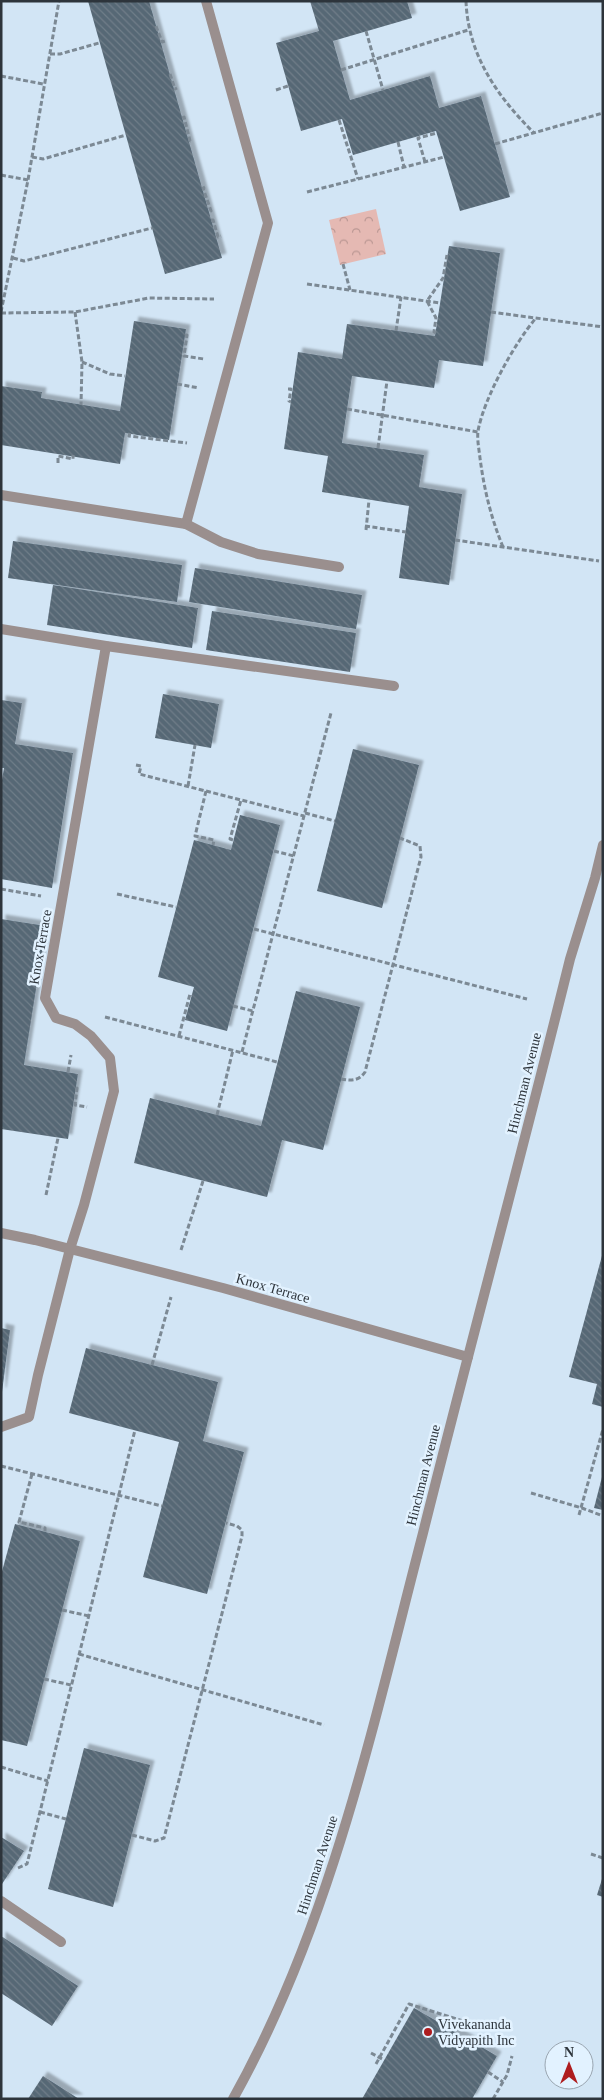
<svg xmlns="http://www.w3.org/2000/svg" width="604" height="2100" font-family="'Times New Roman',serif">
<defs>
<pattern id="park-crowns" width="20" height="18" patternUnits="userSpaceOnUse" patternTransform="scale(1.25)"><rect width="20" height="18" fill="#e5b9b3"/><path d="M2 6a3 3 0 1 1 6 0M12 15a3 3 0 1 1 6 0" fill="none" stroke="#ba9793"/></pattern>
<pattern id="building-back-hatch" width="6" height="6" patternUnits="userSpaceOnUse" patternTransform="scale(1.25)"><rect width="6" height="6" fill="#566775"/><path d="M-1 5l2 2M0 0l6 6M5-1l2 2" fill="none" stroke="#707e89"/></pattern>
<filter id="shadow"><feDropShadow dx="4.5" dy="-4.5" stdDeviation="1" flood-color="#0004"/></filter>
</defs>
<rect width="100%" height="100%" fill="#d2e5f5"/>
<!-- park -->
<path fill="url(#park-crowns)" d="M376,209l10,45 -46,11 -11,-45z"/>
<!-- building -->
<g fill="url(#building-back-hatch)" filter="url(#shadow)">
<path d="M88,1h61l73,257 -57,16z"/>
<path d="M310,1h97l5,17 -79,23 17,59 80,-24 9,32 42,-12 29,101 -50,14 -24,-80 -83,24 -11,-36 -41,12 -25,-88 43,-12z"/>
<path d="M449,246l51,7 -17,113 -44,-6 -5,28 -82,-12 -10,67 82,12 -5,32 43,7 -13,91 -50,-7 10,-72 -87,-14 6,-36 -44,-7 14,-97 44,7 5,-35 88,12z"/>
<path d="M134,321l52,8 -17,111 -44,-7 -5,31 -119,-19v-59l41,6 -1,6 79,13z"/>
<path d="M13,541l169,24 -5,37 -169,-24z"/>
<path d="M195,568l167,27 -6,34 -167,-27z"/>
<path d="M53,585l145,23 -6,40 -145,-23z"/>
<path d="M212,611l144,22 -6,39 -144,-22z"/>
<path d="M163,694l56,10 -8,44 -56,-10z"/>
<path d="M1,700l21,3 -7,41 58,9 -21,135 -51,-9v-93l3,-18h-3z"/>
<path d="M353,749l66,16 -37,143 -65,-17z"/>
<path d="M240,815l40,10 -53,206 -42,-11 9,-33 -36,-10 36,-137 37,10z"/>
<path d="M1,919l45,7 -22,139 54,9 -10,65 -67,-10z"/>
<path d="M296,991l64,16 -37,143 -41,-10 -15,57 -133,-34 16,-65 111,28z"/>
<path d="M603,1252v155l-11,-3 5,-20 -28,-7z"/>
<path d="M1,1328l9,2 -8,62h-1z"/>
<path d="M86,1348l132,34 -15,59 41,11 -37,142 -64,-17 36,-135 -110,-29z"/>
<path d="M602,1477h1v33l-9,-2z"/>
<path d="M15,1524l65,17 -53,205 -26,-6v-165z"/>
<path d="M84,1748l66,17 -37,142 -65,-18z"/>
<path d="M1,1837l23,14 -22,33 -1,-1z"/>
<path d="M602,1879h1v18l-6,-2z"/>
<path d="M1,1936l77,50 -26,40 -51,-33z"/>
<path d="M414,2008l83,48 -25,43h-110z"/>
<path d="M43,2076l36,23h-51z"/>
</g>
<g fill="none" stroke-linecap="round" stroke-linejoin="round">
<!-- path -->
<g stroke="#7c8994" stroke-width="3" stroke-dasharray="5 2.5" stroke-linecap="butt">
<path d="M466,1c2,54 31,95 68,132"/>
<path d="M156,26l6,16 3,-1"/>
<path d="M366,31l17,59"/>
<path d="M50,54h10l39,-11"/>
<path d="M341,70l127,-40"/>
<path d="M170,74l5,15 2,-1"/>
<path d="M1,76l42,8"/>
<path d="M276,90l12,-4"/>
<path d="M182,118l2,-1 6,24h2"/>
<path d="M339,120l19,59"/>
<path d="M398,142l6,25"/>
<path d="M495,144l108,-31"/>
<path d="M32,157l11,2 83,-24"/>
<path d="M425,162l-7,-24 19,-5"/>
<path d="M1,175l27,5"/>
<path d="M205,187l-2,1 8,23 -2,1"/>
<path d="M307,192l137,-35"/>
<path d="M211,220h2l5,17 3,-1"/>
<path d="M13,258l11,3 128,-33"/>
<path d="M343,264l7,26"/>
<path d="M307,284l133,19"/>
<path d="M1,312l27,-132 31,-179"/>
<path d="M75,312l7,50 -1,43"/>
<path d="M491,312l112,15"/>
<path d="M1,313l74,-1 74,-14 65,1"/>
<path d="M396,331l5,-34"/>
<path d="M436,333l-2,-1 2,-14 -9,-17 16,-23 4,-23"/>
<path d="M185,335h2l-3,21 20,3"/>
<path d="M82,362l28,12 15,2"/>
<path d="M177,384l22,4"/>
<path d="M288,389h3l-2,12 2,1"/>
<path d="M347,409l131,23"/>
<path d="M130,433l-1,3 58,7"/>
<path d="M378,448l9,-67"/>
<path d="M58,463v-7l15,3v-4"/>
<path d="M365,526l41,6"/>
<path d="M366,530l3,-30"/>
<path d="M455,540l144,21"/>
<path d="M503,547c-12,-29 -19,-58 -23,-89 -1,-9 -3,-18 -2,-27 6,-33 36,-87 58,-113"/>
<path d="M136,765l5,1 -2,8 165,42"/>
<path d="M188,786l7,-41"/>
<path d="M206,791l-11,45 19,4 -1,5"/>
<path d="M305,813l30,8"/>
<path d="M233,840l-3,-1 11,-39"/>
<path d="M274,851l20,5"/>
<path d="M1,889l40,7"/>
<path d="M117,894l59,13"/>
<path d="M254,929l273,70"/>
<path d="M233,1006l20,5"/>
<path d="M105,1017l172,45"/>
<path d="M179,1036l11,-42 1,2"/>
<path d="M242,1052l89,-339"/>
<path d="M68,1072l3,-17"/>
<path d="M341,1079c10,2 18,2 24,-7l56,-215 -1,-11 -20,-8"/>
<path d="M76,1088h1l-2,17 12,2"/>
<path d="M217,1115l16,-65"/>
<path d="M46,1195l12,-57"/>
<path d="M181,1250l22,-69"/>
<path d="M152,1365l19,-68"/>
<path d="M1,1466l161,40"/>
<path d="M32,1474l-13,48 26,6v4"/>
<path d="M531,1493l51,15 21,8"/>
<path d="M579,1515l24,-86"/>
<path d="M62,1610l27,6"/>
<path d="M79,1654l245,71"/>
<path d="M44,1679l27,6"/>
<path d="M1,1767l47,14"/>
<path d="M40,1812l26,7"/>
<path d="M132,1835l23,6 9,-3 78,-302v-6l-5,-4 -11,-3"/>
<path d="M591,1854l12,4"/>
<path d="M18,1868l9,-4 108,-434"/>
<path d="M371,2053l13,7"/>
<path d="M376,2064l33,-60 79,25"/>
<path d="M488,2072l15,10"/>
<path d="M493,2099l14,-24 5,-19"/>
</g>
<!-- service -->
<g stroke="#9a8f8e" stroke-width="10">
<path d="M1,495l185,29 82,-301 -62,-222"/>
<path d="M186,524l35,18 37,12 81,13"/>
<path d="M1,629l105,17 288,40"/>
<path d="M1,1427l28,-10 9,-42 32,-126 14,-44 30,-114 -4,-33 -19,-22 -16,-12 -19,-6 -11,-20 61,-352"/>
<path d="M1,1901l60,41"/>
</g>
<!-- minor -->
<path stroke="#9a8f8e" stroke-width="10" d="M1,1233l34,7 188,48 245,69"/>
<!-- tertiary -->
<path stroke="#9a8f8e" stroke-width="10" d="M233,2099c98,-175 140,-374 190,-566 48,-192 100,-383 147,-574l25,-81 8,-33"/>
</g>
<!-- markers -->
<circle fill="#ae1d1f" stroke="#e2f2ff" stroke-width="2" cx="428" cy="2032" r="5"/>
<g text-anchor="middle" stroke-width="5" stroke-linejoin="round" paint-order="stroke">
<!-- street labels -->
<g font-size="14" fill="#2d343b" stroke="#e2f2ff">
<text transform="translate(40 947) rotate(-80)" y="5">Knox Terrace</text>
<text transform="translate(524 1083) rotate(-76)" y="5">Hinchman Avenue</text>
<text transform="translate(273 1288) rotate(16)" y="5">Knox Terrace</text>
<text transform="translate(423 1475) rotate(-76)" y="5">Hinchman Avenue</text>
<text transform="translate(317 1865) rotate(-72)" y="5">Hinchman Avenue</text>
</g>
<!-- poi labels -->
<g font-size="14" fill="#2d343b" stroke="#e2f2ff" text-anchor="start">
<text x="438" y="2029">Vivekananda<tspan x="438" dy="16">Vidyapith Inc</tspan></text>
</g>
</g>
<!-- border -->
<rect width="604" height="2100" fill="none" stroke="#2d343b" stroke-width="5"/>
<!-- north arrow -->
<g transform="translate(569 2065)"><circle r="24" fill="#e2f2ff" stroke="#9aa6b1"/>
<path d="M0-4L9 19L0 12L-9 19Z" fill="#ae1d1f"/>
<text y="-8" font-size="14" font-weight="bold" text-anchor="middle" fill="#2d343b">N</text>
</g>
</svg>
